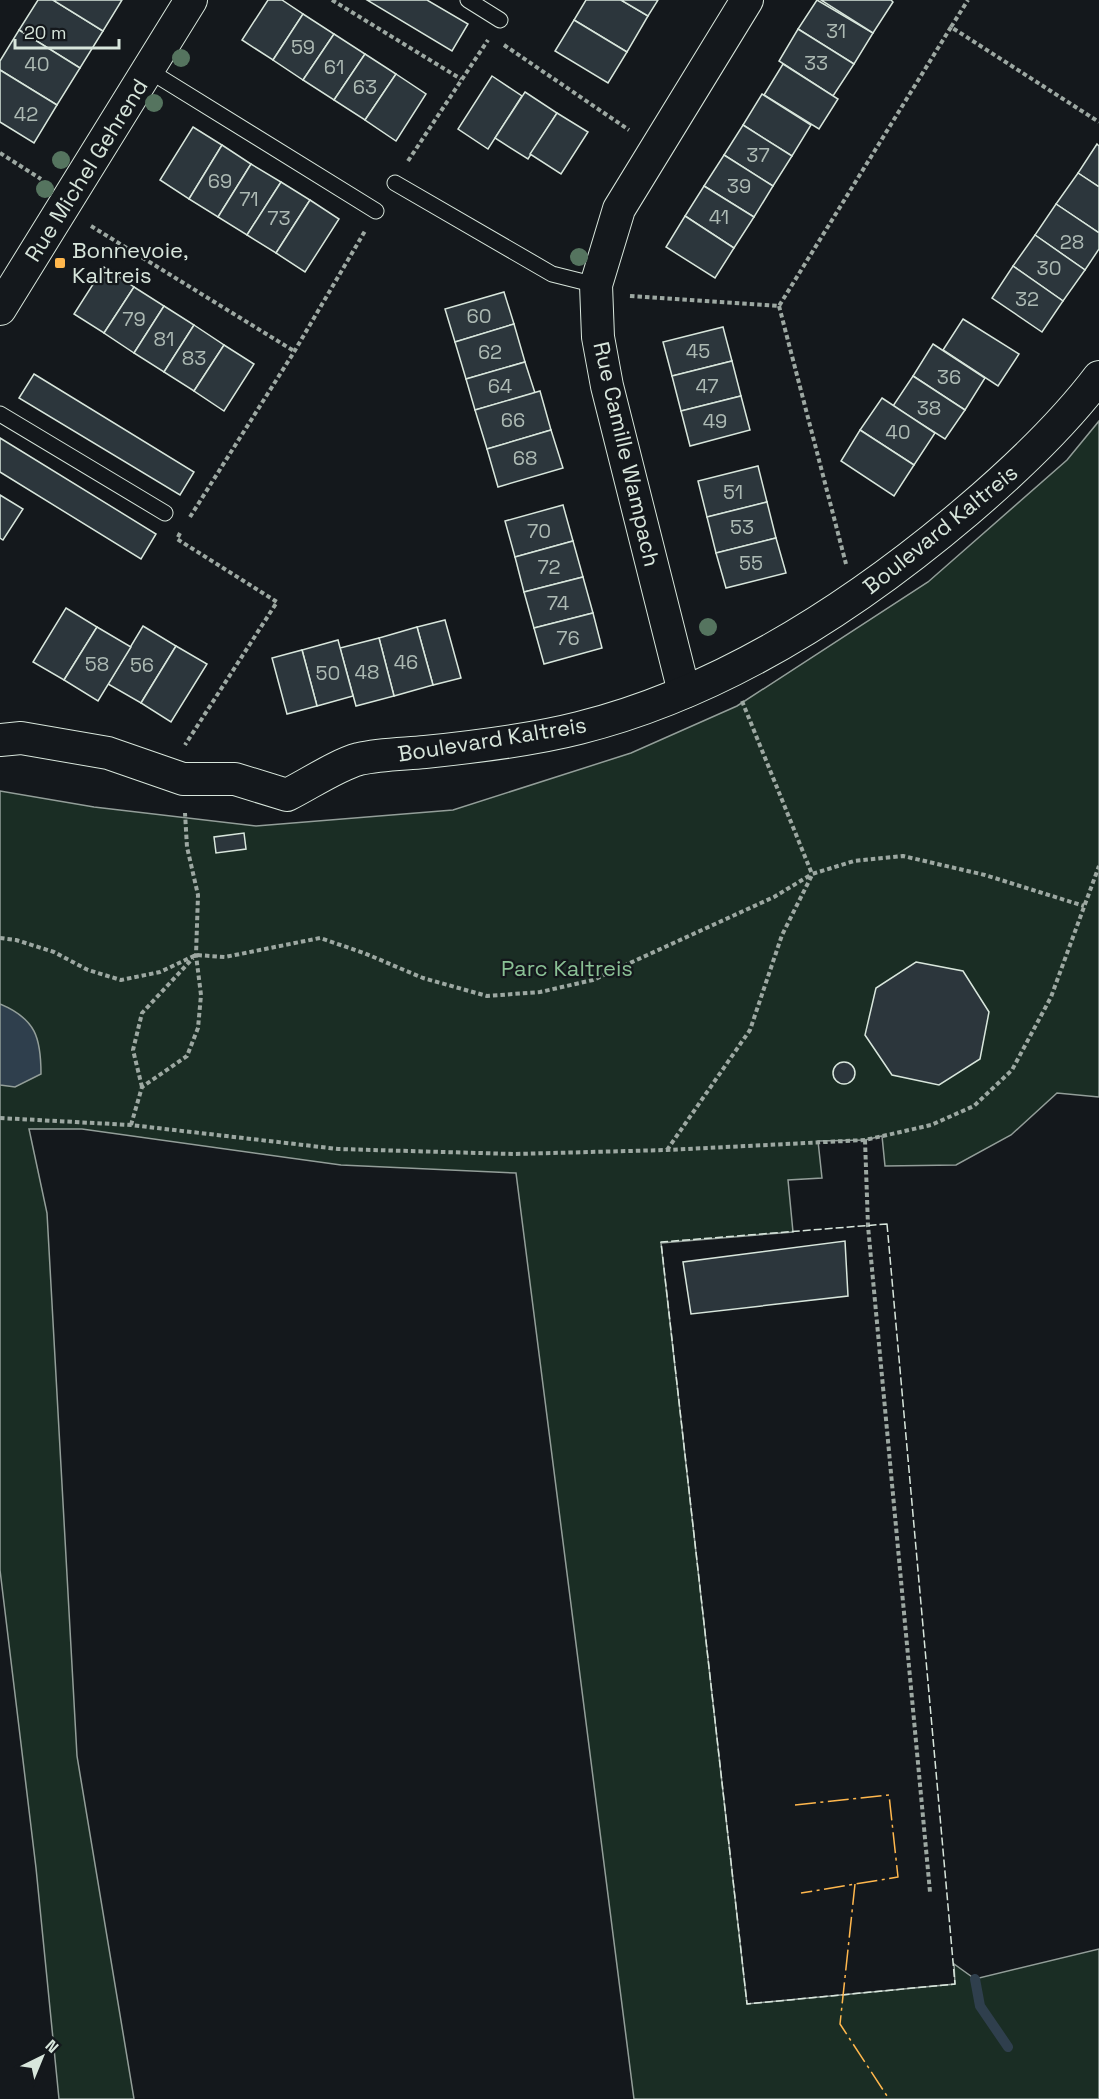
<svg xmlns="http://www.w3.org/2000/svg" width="1099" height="2099" font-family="'Space Grotesk',sans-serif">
<rect width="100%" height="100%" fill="#14181c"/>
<!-- green -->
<path fill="#1a2d24" stroke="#939e99" stroke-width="1.5" d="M1099,421v676l-42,-4 -46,42 -55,30 -71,1 -3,-30 -17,4 -47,1 4,37 -34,2 5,52 -132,11 86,761 208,-20 -1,-20 21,15 124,-30v150h-465l-118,-926 -175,-8 -259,-36h-53l18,84 30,543 57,343h-75l-23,-231 -36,-298v-779l94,16 162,19 197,-16 178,-57 106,-47 191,-124 139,-122z"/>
<!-- water -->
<path fill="#2f3f4d" stroke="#939e99" stroke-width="1.5" d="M0,1004c36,15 41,34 41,70l-26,13 -15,-2z"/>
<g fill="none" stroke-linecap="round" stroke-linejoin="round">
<!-- stream -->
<path stroke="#2f3f4d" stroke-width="10" d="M975,1979l5,27 28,41"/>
</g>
<!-- building -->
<g fill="#2c363c" stroke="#d8e6dc" stroke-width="1.5">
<path d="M38,0h15l50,31 -23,37 -61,-38z"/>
<path d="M53,0h69l-19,31z"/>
<path d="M268,0h14l21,14 -30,46 -31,-20z"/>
<path d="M367,0h60l41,24 -16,27z"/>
<path d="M586,0h35l27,16 -21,36 -53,-32z"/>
<path d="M621,0h37l-10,16z"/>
<path d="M817,0l56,33 -19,31 -56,-35z"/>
<path d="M821,0h70l2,2 -20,31z"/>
<path d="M303,14l31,20 -31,46 -30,-20z"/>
<path d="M574,20l53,32 -19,31 -53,-32z"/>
<path d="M798,29l56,35 -21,32 -54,-35z"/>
<path d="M19,30l61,38 -23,37 -57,-35v-9z"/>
<path d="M334,34l31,20 -31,46 -31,-20z"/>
<path d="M365,54l31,20 -31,46 -31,-20z"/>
<path d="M783,64l55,35 -19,30 -55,-34z"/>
<path d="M0,70l57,35 -23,38 -34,-21z"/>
<path d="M396,74l30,20 -30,47 -31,-21z"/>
<path d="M492,76l30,20 -34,53 -30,-20z"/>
<path d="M525,92l32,21 -29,46 -33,-21z"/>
<path d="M762,94l49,31 -19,31 -49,-31z"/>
<path d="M557,113l31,19 -27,42 -31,-20z"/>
<path d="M743,125l49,31 -19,30 -49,-31z"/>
<path d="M193,127l29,18 -33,54 -29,-19z"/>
<path d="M1097,144l2,2v41l-21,-14z"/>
<path d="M222,145l29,19 -33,53 -29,-18z"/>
<path d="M724,155l49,31 -19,31 -50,-31z"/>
<path d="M251,164l30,18 -34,53 -29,-18z"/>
<path d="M1078,173l21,14v46l-43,-29z"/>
<path d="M281,182l29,18 -34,53 -29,-18z"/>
<path d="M704,186l50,31 -20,31 -49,-32z"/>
<path d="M310,200l29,19 -34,53 -29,-19z"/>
<path d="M1056,204l43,29v16l-14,21 -50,-35z"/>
<path d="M685,216l49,32 -19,30 -49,-31z"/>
<path d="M1035,235l50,35 -22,31 -50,-35z"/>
<path d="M1013,266l50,35 -21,31 -50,-34z"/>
<path d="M104,267l30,20 -30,46 -30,-19z"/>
<path d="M134,287l30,19 -30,47 -30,-20z"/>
<path d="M504,292l10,32 -59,18 -10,-33z"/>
<path d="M164,306l30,19 -30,47 -30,-19z"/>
<path d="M963,319l56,35 -21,32 -55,-36z"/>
<path d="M514,324l11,38 -59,17 -11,-37z"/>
<path d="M194,325l30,20 -30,46 -30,-19z"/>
<path d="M723,327l9,34 -60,15 -9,-34z"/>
<path d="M933,344l52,34 -20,32 -52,-34z"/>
<path d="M224,345l30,19 -30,47 -30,-20z"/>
<path d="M732,361l9,35 -60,15 -9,-35z"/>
<path d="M525,362l10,31 -60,17 -9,-31z"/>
<path d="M34,374l160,98 -14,23 -161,-97z"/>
<path d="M913,376l52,34 -20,29 -52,-33z"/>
<path d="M540,391l11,39 -64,19 -12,-39z"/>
<path d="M741,396l9,34 -60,16 -9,-35z"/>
<path d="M882,398l53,35 -21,32 -54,-35z"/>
<path d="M551,430l12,38 -65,19 -11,-38z"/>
<path d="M860,430l54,35 -20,31 -53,-35z"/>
<path d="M0,438l156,96 -15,25 -141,-87z"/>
<path d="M758,466l9,36 -60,15 -9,-36z"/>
<path d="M0,495l23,14 -20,31 -3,-2z"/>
<path d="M767,502l9,36 -60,15 -9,-36z"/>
<path d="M563,505l10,36 -58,16 -10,-36z"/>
<path d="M776,538l10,35 -60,15 -10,-35z"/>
<path d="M573,541l10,36 -59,15 -9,-35z"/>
<path d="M583,577l10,36 -59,15 -10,-36z"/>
<path d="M66,608l31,19 -33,53 -31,-18z"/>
<path d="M593,613l9,35 -58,16 -10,-36z"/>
<path d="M445,620l16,58 -28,7 -16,-58z"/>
<path d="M143,626l33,20 -35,57 -33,-19z"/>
<path d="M97,627l34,20 -33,54 -34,-21z"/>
<path d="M417,627l16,58 -39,11 -15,-58z"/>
<path d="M379,638l15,58 -38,10 -16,-58z"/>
<path d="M338,640l15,56 -36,10 -15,-56z"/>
<path d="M176,646l31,18 -36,58 -30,-19z"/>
<path d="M302,650l15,56 -30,8 -15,-56z"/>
<path d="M244,833l2,16 -30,4 -2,-16z"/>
<path d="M916,962l47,9 26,41 -9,47 -41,26 -47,-10 -27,-40 11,-47z"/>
<circle cx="844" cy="1073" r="11"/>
<path d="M845,1241l3,55 -157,18 -8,-52z"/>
</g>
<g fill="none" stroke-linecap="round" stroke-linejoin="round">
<!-- service casing -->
<g stroke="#d8e6dc" stroke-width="17">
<g id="service">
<path d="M468,0l32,20"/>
<path d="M148,70l228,141"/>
<path d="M395,183l157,91 44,11"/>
<path d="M0,414l165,99"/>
</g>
</g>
<!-- minor casing -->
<g stroke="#d8e6dc" stroke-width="34">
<g id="minor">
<path d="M0,309l191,-309"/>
<path d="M684,692l-77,-306 -9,-49 -2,-52 23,-76 128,-209"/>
<path d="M0,740l21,-2 87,15 75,26h52l52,16c22,-11 50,-30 72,-36 21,-5 45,-5 66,-7 49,-5 107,-12 154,-24 144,-36 276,-122 388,-217 47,-40 94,-84 132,-134"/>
</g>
</g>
<!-- path -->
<g stroke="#9da8a2" stroke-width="4" stroke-dasharray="4.5 3" stroke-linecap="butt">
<path d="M332,0l129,79"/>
<path d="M951,27l17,-27"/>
<path d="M504,45l125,85"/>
<path d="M0,153l41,26"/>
<path d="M408,161l80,-121"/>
<path d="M91,226l203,125"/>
<path d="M630,296l149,10 172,-279 148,95"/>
<path d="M779,306l67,258"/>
<path d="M190,517l104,-165 71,-121"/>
<path d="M180,533l-3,6 100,63 -92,143"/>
<path d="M742,701l70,173 42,-13 49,-5 82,19 99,31"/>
<path d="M0,938l16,2 38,12 34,18 33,10 39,-8 36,-17 29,2 95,-19 44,15 59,25 64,18 53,-4 53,-12 181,-83 38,-23"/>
<path d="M142,1087l-9,-37 9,-37 51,-55"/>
<path d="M0,1118l131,7 207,24 176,5 153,-4 198,-10 66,-15 43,-19 38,-36 39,-73 48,-131"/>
<path d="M131,1125l11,-38 45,-31 11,-28 3,-33 -5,-40 2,-60 -11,-48 -2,-34"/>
<path d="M865,1140l3,86 62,666"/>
<path d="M667,1150l83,-120 32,-95 30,-60"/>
</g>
<!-- service -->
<use href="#service" stroke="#14181c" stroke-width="15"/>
<!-- minor -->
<use href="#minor" stroke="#14181c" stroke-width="32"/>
<!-- fence -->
<path stroke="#d8e6dc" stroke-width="1.5" stroke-dasharray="8 3" stroke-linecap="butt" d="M887,1224l68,760 -208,20 -86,-762z"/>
<!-- power -->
<g stroke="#ffb74d" stroke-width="1.5" stroke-dasharray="21 4.5 3 4.5" stroke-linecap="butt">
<path d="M795,1805l94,-10 9,82 -97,16"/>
<path d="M855,1884l-15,140 49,75"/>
</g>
</g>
<!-- trees -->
<g fill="#55745f">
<circle cx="181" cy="58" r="9"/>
<circle cx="154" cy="103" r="9"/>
<circle cx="61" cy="160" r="9"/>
<circle cx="45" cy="189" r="9"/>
<circle cx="579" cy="257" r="9"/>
<circle cx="708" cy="627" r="9"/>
</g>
<!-- markers -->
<rect fill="#ffb74d" stroke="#14181c" stroke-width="2" x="54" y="257" width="12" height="12" rx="3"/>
<g text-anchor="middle" stroke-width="4.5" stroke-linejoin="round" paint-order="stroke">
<!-- number labels -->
<g font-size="20" fill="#adbab4">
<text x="836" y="38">31</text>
<text x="303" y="54">59</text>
<text x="816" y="70">33</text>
<text x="37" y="71">40</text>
<text x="334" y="74">61</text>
<text x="365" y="94">63</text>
<text x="26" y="121">42</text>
<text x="758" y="162">37</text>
<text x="220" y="188">69</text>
<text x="739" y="193">39</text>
<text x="249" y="206">71</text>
<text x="719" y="224">41</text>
<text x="279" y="225">73</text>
<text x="1072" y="249">28</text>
<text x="1049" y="275">30</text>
<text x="1027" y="306">32</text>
<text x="479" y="323">60</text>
<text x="134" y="326">79</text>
<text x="164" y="346">81</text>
<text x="698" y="358">45</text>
<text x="490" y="359">62</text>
<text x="194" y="365">83</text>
<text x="949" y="384">36</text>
<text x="500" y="393">64</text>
<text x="707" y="393">47</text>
<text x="929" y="415">38</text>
<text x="513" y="427">66</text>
<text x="715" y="428">49</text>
<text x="898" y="439">40</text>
<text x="525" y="465">68</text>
<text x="733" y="499">51</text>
<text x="742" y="534">53</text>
<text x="539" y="538">70</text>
<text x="751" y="570">55</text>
<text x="549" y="574">72</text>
<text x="558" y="610">74</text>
<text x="568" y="645">76</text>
<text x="406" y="669">46</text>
<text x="97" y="671">58</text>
<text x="142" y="672">56</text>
<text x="367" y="679">48</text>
<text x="328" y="680">50</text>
</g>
<!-- street labels -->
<g font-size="22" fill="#d8e6dc" stroke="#14181c">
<text transform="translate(86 170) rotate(-58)" y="8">Rue Michel Gehrend</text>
<text transform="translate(627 454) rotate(77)" y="8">Rue Camille Wampach</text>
<text transform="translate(940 529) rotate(-39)" y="8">Boulevard Kaltreis</text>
<text transform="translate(492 739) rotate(-9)" y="8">Boulevard Kaltreis</text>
</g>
<!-- poi labels -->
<g font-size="22" fill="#d8e6dc" stroke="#14181c" text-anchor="start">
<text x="72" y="258">Bonnevoie,<tspan x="72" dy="25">Kaltreis</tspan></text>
</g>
<!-- park labels -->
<g font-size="22" fill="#8ac095" stroke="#14181c">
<text x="567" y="976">Parc Kaltreis</text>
</g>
</g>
<!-- north arrow -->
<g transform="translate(42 2057) rotate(43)" stroke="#14181c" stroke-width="4.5" paint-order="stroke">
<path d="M0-4.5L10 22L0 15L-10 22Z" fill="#d8e6dc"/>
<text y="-9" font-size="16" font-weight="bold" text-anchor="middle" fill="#d8e6dc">N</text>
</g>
<!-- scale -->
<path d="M15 39v9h104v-9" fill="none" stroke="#d8e6dc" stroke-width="3"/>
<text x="24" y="39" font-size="18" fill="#d8e6dc" stroke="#14181c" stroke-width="4.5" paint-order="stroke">20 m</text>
</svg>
